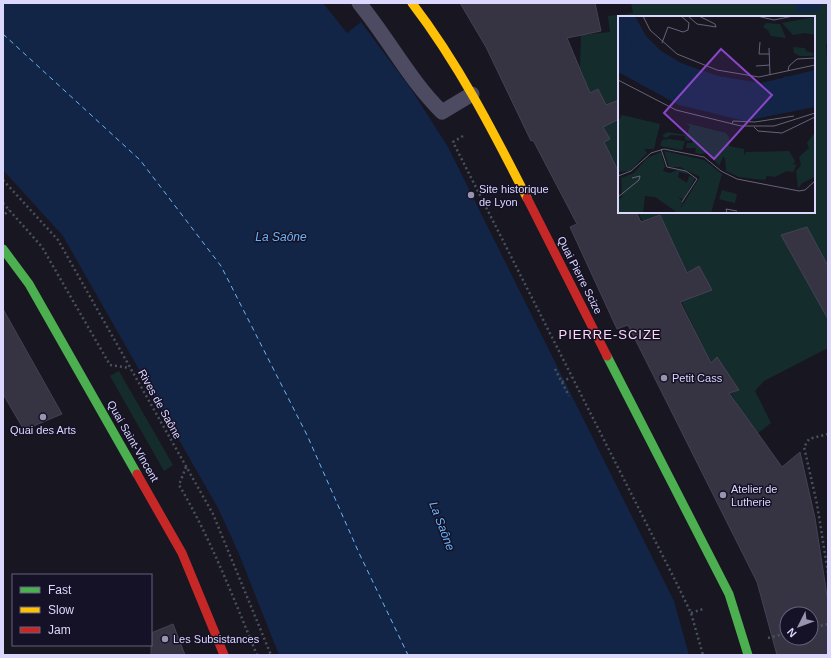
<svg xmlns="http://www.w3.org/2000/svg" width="831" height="658" font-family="Arial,sans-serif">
<rect width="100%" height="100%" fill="#181621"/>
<!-- green -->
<g fill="#152c2d">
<path d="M631,3h197v41h-2l2,35v269l-64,33 -9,10 16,32 -14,11 -46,-71 -73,-151h176v-195h-195v156l-49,-91 14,-5 -4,-9 1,-33 29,-3 -2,-16 25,-3z"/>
<path d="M119,371l54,94 -9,6 -54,-95z"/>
</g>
<!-- water -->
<g fill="#122546">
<path d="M3,3h320l24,30 14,-11 50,67 37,58 226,454 15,54h-410l-40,-101 -20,-44 -156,-274 -60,-66z"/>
<path d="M795,3h25l1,7 -25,2z"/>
</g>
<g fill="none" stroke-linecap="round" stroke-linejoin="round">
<!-- ferry -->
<path stroke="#6ab5f8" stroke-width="1" stroke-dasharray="5 4" stroke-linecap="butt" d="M3,34l137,126 81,106 86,169 52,118 49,102"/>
</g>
<!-- building -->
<g fill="#363343" stroke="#454154" fill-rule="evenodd">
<path d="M460,3h135l6,28 -34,7 23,55 8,-4 8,16 13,-5v19l-16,8 7,12 -6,3 15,31v39h17l5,10 19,-7 27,58 12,-7 13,24 -32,12 31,61 6,-6 22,33 -10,3 53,74 18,-15 15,66 13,84v53h-51l-20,-73 -129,-257 -11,4 -47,-102 7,-3 -44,-84 -2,1 -45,-94zM787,614h24v24h-24z"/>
<path d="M807,227l21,39v53l-47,-84z"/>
<path d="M3,309l59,105 -38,16 -21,-36z"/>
<path d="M173,624l12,31h-34v-22z"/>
</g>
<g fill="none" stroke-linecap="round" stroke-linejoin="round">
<!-- path -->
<g stroke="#47525f" stroke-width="2.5" stroke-dasharray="2 3" stroke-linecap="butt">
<path d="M463,136l-10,6 224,442 14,29 12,42"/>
<path d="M3,180l55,60 155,274 58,141"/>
<path d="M3,203l39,44 68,118 20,3"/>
<path d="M5,214l4,-4"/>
<path d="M555,369l14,27"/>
<path d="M562,382l9,-5"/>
<path d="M828,434l-19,5 -5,8 13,57 11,69"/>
<path d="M186,467l-7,18c32,54 54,112 78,170"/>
<path d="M691,613l12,-4"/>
<path d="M811,628l17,-4"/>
<path d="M768,638l19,-5"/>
</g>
<!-- lane -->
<path stroke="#4c4b62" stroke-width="15" d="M359,3c29,35 51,78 83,109l30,-18"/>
<!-- fast -->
<g stroke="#4caf50" stroke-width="9">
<path d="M3,249l26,35 108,190"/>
<path d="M607,356l122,238 19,61"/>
</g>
<!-- slow -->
<path stroke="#ffc107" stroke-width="9" d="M412,3c46,60 81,128 115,195"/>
<!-- jam -->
<g stroke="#c62828" stroke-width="9">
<path d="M527,198l80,158"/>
<path d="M137,474l45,79 42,102"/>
</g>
</g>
<!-- markers -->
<g fill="#9794b0" stroke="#151126" stroke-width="1.5">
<circle cx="471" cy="195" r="4"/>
<circle cx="664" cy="378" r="4"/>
<circle cx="43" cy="417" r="4"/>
<circle cx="723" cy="495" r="4"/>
<circle cx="165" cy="639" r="4"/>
</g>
<g text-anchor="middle" stroke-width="3" stroke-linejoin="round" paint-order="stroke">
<!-- poi labels -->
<g font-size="11" fill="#dcd8fd" stroke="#151126" text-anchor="start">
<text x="479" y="193">Site historique<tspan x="479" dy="13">de Lyon</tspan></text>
<text x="672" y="382">Petit Cass</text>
<text x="43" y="434" text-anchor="middle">Quai des Arts</text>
<text x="731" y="493">Atelier de<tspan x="731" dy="13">Lutherie</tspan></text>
<text x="173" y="643">Les Subsistances</text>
</g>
<!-- street labels -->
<g font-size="11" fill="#dcd8fd" stroke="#151126">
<text transform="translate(580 275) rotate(63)" y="4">Quai Pierre Scize</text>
<text transform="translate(160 404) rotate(61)" y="4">Rives de Saône</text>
<text transform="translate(133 441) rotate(60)" y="4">Quai Saint-Vincent</text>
</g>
<!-- water labels -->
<g font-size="12" font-style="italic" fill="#6ab5f8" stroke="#151126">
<text x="281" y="241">La Saône</text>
<text transform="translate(442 526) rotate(69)" y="4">La Saône</text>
</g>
<!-- quarter labels -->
<g font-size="13" letter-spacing="1" fill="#fdd9f0" stroke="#151126">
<text x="610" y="339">PIERRE-SCIZE</text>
</g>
</g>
<!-- overview -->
<g transform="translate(618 16)">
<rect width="197" height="197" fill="#181621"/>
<path d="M197,1v18l-10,-2 -12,2 -11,-12zM148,7l14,1 6,14 -15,-2 -3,-6 -5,-3zM175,31l12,1 1,3 8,2 -1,3h-13l-6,-3zM4,99l38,9 -6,25h-10l3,4 -17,18 -12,1v-50zM68,107l40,10 3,4v9l15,3v6l2,-3 43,-1 6,10 -2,4 4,-1 -4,8 -6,-1 -12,6 -8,-1 -2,4 -26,-3 -13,-6 -1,-13 -2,-1 -4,9 -10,-13 -9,1 -5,-1 1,-5h-10l1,-5h6l-3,-6v4l-5,-1v-4l-14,-1 -5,3 -4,-2 5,-4 20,3 3,-9zM197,116v45l-13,6 -4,6 -2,-18 5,-6 -2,-8 10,-9 -2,-5zM51,123l16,2 -3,9 -22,-4 2,-6zM46,135l40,9 18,14 -11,39h-33l-23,-16 -10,-1 -2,17h-25v-13l4,-3 -1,-19 13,-5 13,-15 14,-6 4,14 -2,5 7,2 8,-3 8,1 2,3 -9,-2 -1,5 9,6 2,-7 6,2 -12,22 -5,-4 5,7 -4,8 21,-34 -20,-10h-11zM104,174l15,4 -2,9 -16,-4z" fill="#152c2d"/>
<path d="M0,0h17l11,20 15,15 20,12 37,13 43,7 54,-13v37l-70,14 -66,-16 -61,-33z" fill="#122546"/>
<path fill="none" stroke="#122546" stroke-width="2" d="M0,9l16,23 19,17 64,23 33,6 20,-2 16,-15 7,7 10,2 12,-3"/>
<path fill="none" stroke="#666479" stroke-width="1" d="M25,0l7,14 27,24 40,16 42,7 56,-12M70,0l9,8 19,3 -1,-3 -16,-8M139,0l17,4 19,-4M142,26l-1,12h10M44,27l6,-16 15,5 5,-2 1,-7 -8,-7M151,32l1,27M138,50l14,-1M170,55l1,-5 8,-7 18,-1M0,64l58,30 65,16h33l41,-13M114,108l1,-3 22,1 39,-6M136,111l4,4 24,2 33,-16M43,133l6,18 19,4 11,8 -15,23M0,160l13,-5 20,-18 13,-4 40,8 17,14 16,8 62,12 6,-1 10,-9M0,181l21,-17 1,-4 -8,2M109,197l-1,-4 11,2"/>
<path fill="#8a46c8" fill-opacity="0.15" stroke="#8a46c8" stroke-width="2" d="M103,33l51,46 -58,64 -50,-46z"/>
<rect width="197" height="197" fill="none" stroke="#dcd8fd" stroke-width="2"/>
</g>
<!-- border -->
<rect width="831" height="658" fill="none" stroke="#dcd8fd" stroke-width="8"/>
<!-- legend -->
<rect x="12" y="574" width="140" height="72" fill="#151126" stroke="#65617c"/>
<rect x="20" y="587" width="20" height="6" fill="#4caf50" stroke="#65617c"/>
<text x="48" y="594" font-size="12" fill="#dcd8fd">Fast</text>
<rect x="20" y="607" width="20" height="6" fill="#ffc107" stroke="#65617c"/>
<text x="48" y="614" font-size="12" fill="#dcd8fd">Slow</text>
<rect x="20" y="627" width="20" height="6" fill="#c62828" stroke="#65617c"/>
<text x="48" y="634" font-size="12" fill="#dcd8fd">Jam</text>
<!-- north arrow -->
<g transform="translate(799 626) rotate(228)"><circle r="19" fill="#151126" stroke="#65617c"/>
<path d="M0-3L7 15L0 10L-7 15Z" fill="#9794b0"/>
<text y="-6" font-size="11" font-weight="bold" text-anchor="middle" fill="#dcd8fd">N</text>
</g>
</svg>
